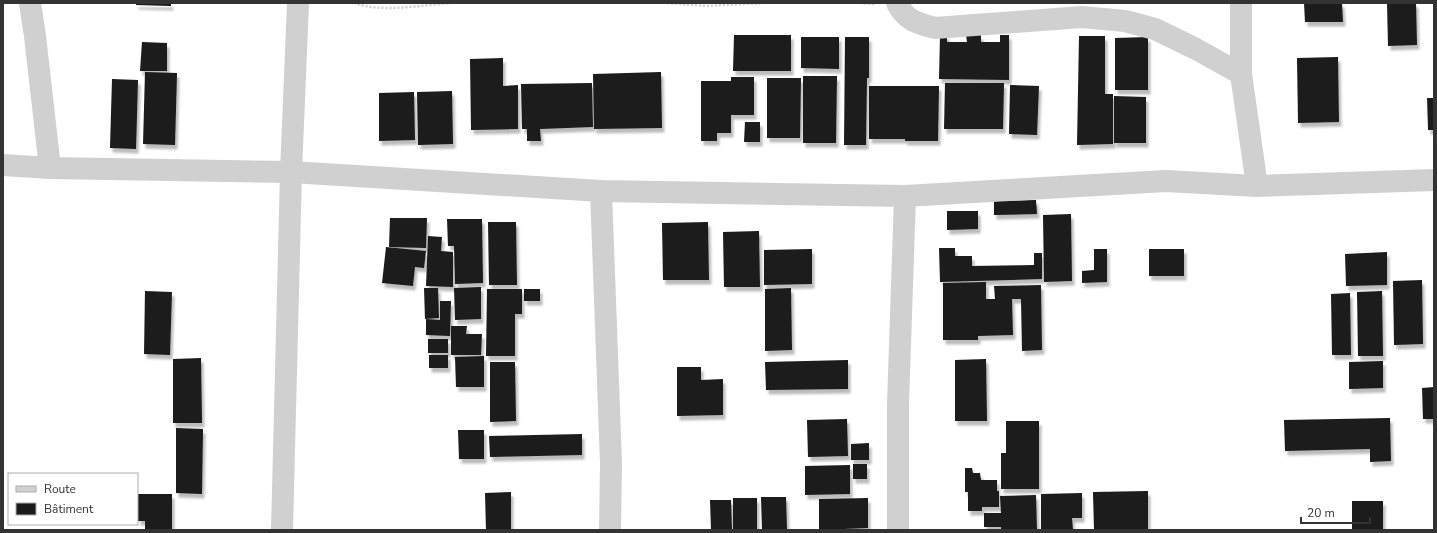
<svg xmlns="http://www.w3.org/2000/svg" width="1437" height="533" font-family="'Nunito Sans',sans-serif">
<defs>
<filter id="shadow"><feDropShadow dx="2.5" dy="4.5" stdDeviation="1" flood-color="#0004"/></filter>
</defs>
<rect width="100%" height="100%" fill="#fff"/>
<!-- building -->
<g fill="#1a1a1a" filter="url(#shadow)">
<path d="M136,3h35v3l-35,-1z"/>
<path d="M1304,3h38l1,19h-38z"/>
<path d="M1387,3h29l1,42 -29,1z"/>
<path d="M734,35h57v36h-58z"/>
<path d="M940,35h7v7h20l-1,-7h15v7h19v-7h9v45l-70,-1z"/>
<path d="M1079,36h26v58h8v50l-36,1z"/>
<path d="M801,37h38v32l-38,-1z"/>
<path d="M845,37h24v41h-2l-1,67h-22z"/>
<path d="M1148,37v53h-33v-52z"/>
<path d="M142,42l25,1v28h-27z"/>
<path d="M1338,57l1,65 -41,1 -1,-65z"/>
<path d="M503,58v28l15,-1v44l-47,1 -1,-71z"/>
<path d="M145,72l32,1 -2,72 -32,-1z"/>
<path d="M661,72l1,56 -68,1 -1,-55z"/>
<path d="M803,76h34l-1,67h-33z"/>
<path d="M731,77h23v38h-23v18h-14v8h-16v-60h30z"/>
<path d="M767,78h34l-1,60h-33z"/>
<path d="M112,79l26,1 -2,69 -26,-1z"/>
<path d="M592,83l1,44 -53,2 1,12h-14v-12h-5l-1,-45z"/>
<path d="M945,83h59l-1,46h-59z"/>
<path d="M1010,85l29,1 -2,49 -28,-1z"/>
<path d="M869,86h70l-1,55h-33v-2h-36z"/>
<path d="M452,91l1,53 -35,1 -1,-53z"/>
<path d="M414,92l1,48 -36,1v-48z"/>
<path d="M1114,96l32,1v46h-32z"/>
<path d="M1427,98h7v32h-6z"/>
<path d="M745,122h15v20h-16z"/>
<path d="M1036,200l1,14 -43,1v-14z"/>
<path d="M947,211h31v18l-31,1z"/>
<path d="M1071,214l1,67 -28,1 -1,-67z"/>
<path d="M390,218h37l-1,30 -37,-1z"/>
<path d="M447,219h35l1,64 -28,1 -1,-38h-6z"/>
<path d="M488,222h28l1,63h-28z"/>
<path d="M708,222l1,58h-46l-1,-57z"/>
<path d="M759,231l1,56h-36l-1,-55z"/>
<path d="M428,236l14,1 -1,14 12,1v35l-27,-1z"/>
<path d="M386,247l40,4 -2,17 -9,-1 -2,19 -31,-3z"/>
<path d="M939,248h16v8h17v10l62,-1v-12h8v26l-102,3z"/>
<path d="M812,249v35l-48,1v-35z"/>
<path d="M1094,249h13v33l-25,1v-12l12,-1z"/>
<rect x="1149" y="249" width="35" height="27"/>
<path d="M1387,252v33l-41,1 -1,-32z"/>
<path d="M1422,280l1,64 -29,1 -1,-64z"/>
<path d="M986,282v17h9l-1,-13 47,-1 1,65 -20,1 -1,-52h-9l1,36 -35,1v4h-35v-57z"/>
<path d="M481,287v32l-26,1 -1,-32z"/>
<path d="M424,288h14l1,30 -14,1z"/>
<path d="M791,288l1,62 -27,1v-62z"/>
<path d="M487,289h35v25h-7v42h-29z"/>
<rect x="524" y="289" width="16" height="12"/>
<path d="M145,291l27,1 -2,63 -26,-1z"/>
<path d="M1382,291l1,65h-25l-1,-64z"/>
<path d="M1350,293l1,62h-19l-1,-61z"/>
<path d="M440,301h11l-1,35 -24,-1v-16l14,1z"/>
<path d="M451,326h16l-1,8h16l-1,21h-30z"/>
<rect x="428" y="339" width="20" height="14"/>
<rect x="429" y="355" width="19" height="13"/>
<path d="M484,356v31h-28l-1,-30z"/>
<path d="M201,358l1,65h-29v-64z"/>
<path d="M986,359l1,62h-32v-61z"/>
<path d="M848,360v29l-82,1 -1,-28z"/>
<path d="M1383,361v27l-34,1v-27z"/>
<path d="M490,362h25l1,59 -26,1z"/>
<path d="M677,367h24v13l22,-1v36l-46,1z"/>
<path d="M1434,387v32h-11l-1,-31z"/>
<path d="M1390,418l1,43 -21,1v-13l-85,2 -1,-31z"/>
<path d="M847,419l1,37 -40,1 -1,-37z"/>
<path d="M1006,421h33v68h-38v-36h5z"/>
<path d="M176,428l27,1 -1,65 -26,-1z"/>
<path d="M458,430h26v29h-25z"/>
<path d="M582,434v21l-92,2 -1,-21z"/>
<path d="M869,443v17h-18v-16z"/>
<rect x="853" y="464" width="14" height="15"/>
<path d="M850,465v29l-45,1v-29z"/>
<path d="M965,468h7l1,5h7l1,7h16v11h2v16h-17v4h-14v-19h-3z"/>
<path d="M1148,491v39h-54l-1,-38z"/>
<path d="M511,492v38h-25l-1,-37z"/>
<path d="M1082,493v25h-10l1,12h-32v-36z"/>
<path d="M138,494h34v36h-27v-9h-7z"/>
<path d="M1036,495l1,35h-36v-3h-17v-14h17l-1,-17z"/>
<path d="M761,497h25l1,33h-25z"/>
<rect x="733" y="498" width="24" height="32"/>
<path d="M868,498v30l-49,2v-31z"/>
<path d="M710,500h21l1,30h-21z"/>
<rect x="1352" y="501" width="31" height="29"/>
</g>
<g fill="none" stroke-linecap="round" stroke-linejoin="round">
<!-- path -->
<g stroke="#cdcdcd" stroke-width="2.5" stroke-dasharray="2 2" stroke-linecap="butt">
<path d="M354,3c28,10 67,2 97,0"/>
<path d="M667,3l40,3 56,-3"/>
<path d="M860,3l15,1"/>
</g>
<!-- minor -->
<g stroke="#d0d0d0" stroke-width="22">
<path d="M30,3l5,33 15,132"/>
<path d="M897,3c9,18 20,20 38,25l147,-11 43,4 30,8 41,20 45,25"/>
<path d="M1241,3v71l16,112"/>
<path d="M3,165l47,3 241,4 310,19 304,5 261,-15 91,5 177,-6"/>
<path d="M601,191l10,272 -1,67"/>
<path d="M282,530l9,-358 7,-169"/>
<path d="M898,530v-126l7,-208"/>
</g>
</g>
<!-- border -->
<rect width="1437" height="533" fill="none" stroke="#333333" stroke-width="8"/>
<!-- legend -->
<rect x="8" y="473" width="130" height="52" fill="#ffffff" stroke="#adadad"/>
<rect x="16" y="486" width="20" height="6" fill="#d0d0d0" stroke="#adadad"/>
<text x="44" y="493" font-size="12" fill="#333333">Route</text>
<rect x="16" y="503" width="20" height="12" fill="#1a1a1a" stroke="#adadad"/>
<text x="44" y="513" font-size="12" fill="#333333">Bâtiment</text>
<!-- scale -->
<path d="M1301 517v6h69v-6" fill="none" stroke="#333333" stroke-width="2"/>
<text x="1307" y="517" font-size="12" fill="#333333" stroke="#ffffff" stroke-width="3" paint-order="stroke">20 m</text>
</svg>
